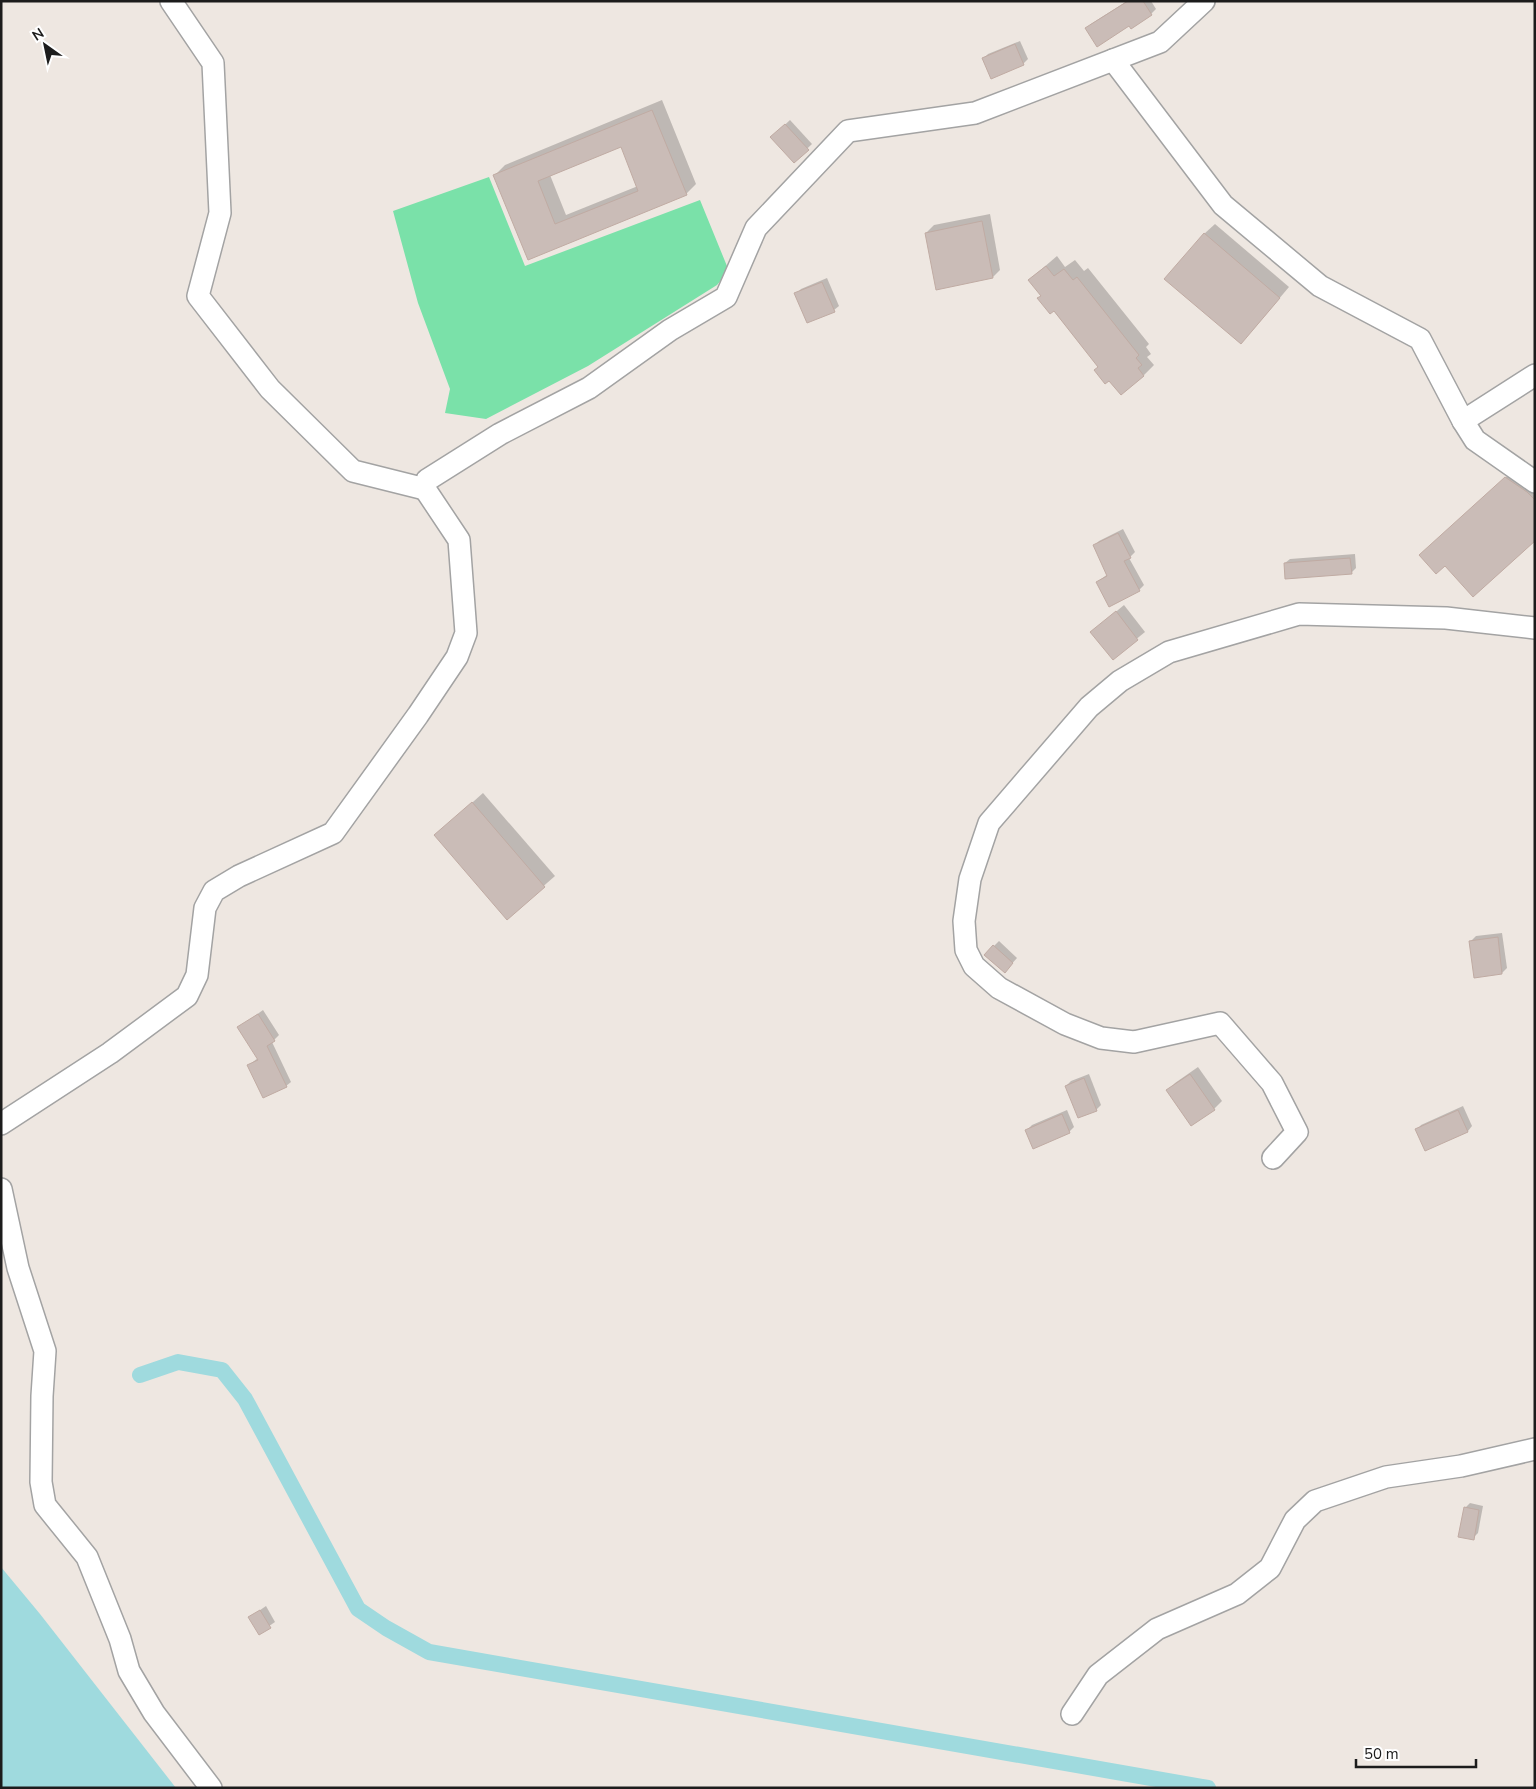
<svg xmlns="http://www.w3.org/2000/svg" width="1536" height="1789" font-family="'Nunito Sans',sans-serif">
<rect width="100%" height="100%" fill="#eee7e1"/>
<!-- pitch -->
<path fill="#7ae1a9" d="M489,177l36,89 175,-66 29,71 -12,14 -129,81 -102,53 -41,-6 5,-24 -32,-86 -25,-92z"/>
<!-- water -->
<path fill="#9fdade" d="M1,1567l39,47 136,174h-175z"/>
<!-- shadow -->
<g fill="#0003" fill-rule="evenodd">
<path d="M1127,1h24l5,8 -5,5 -22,10 -42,5 4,-5z"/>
<path d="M1020,41l8,18 -5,5 -39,-6 4,-4z"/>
<path d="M662,100l34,84 -10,10 -158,64 -33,-83 10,-10zM622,146l16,40 -72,29 -16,-40z"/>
<path d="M790,120l22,24 -18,17 -22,-24z"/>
<path d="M990,214l10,56 -7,7 -67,-44 8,-8z"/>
<path d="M1215,224l74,63 -38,45 -47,-98z"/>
<path d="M1057,256l8,11 10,-7 9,11 4,-3 61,76 -3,3 5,7 -4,3 7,8 -10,10 -45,-8 -70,-87z"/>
<path d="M827,278l12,28 -5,4 -38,-16 5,-5z"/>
<path d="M1514,470l21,15v54l-90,25 -17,-16z"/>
<path d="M1123,529l12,23 -6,6 15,27 -5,5 -42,-8 11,-8 -14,-28 5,-5z"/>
<path d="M1355,554l1,14 -5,5 -66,-10 5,-4z"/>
<path d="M1124,605l21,27 -32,26 -21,-26z"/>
<path d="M483,793l72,83 -48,42 -71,-83z"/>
<path d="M1502,933l5,35 -5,5 -31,-32 5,-5z"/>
<path d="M999,941l18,17 -8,9 -15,-21z"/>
<path d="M263,1010l16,25 -7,7 19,40 -5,4 -37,-21 9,-7 -20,-30z"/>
<path d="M1198,1067l24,34 -8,8 -23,16 -23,-34 7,-8z"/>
<path d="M1089,1074l12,31 -5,5 -30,-24 5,-5z"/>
<path d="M1463,1106l9,20 -4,5 -51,-1 4,-5z"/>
<path d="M1067,1110l7,17 -5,5 -42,-2 5,-5z"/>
<path d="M1470,1503l13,3 -5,27 -5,5 -8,-30z"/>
<path d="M266,1606l9,16 -16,11 -9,-16z"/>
</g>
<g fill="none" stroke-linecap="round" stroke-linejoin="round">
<!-- canal -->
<path stroke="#9fdade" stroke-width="16" d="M140,1375l38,-13 44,8 23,29 113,210 28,19 43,24 779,136"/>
</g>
<!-- building -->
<g fill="#cabcb7" stroke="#c0aba3" fill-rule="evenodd">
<path d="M1128,1h15l9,14 -21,14 -2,-3 -32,21 -12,-19z"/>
<path d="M1015,44l9,21 -33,14 -9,-21z"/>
<path d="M652,110l35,85 -159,65 -35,-85zM621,147l17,44 -83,33 -17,-43z"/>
<path d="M785,124l24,26 -15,13 -24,-26z"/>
<path d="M982,221l11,57 -57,12 -11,-57z"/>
<path d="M1204,233l76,65 -39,46 -77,-65z"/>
<path d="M1046,266l8,10 10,-7 9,11 4,-3 62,78 -3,3 6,7 -4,3 6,8 -23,19 -12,-14 -4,3 -11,-14 4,-3 -44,-56 -4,3 -13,-16 4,-2 -13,-16z"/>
<path d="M822,282l13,30 -28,11 -13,-30z"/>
<path d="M1505,477l22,15 8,8v41l-62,56 -28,-31 -9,8 -17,-19z"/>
<path d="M1118,533l13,25 -7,3 16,30 -31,16 -13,-25 11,-6 -14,-31z"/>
<path d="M1350,558l2,16 -67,5 -1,-16z"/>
<path d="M1116,611l22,29 -25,20 -23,-28z"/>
<path d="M472,802l73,85 -38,33 -73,-85z"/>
<path d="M1498,937l4,37 -28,4 -5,-37z"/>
<path d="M993,945l20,18 -8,10 -21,-18z"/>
<path d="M258,1014l17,27 -8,5 20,41 -24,11 -16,-33 11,-5 -21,-33z"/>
<path d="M1190,1074l25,36 -24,16 -25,-36z"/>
<path d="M1084,1078l13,33 -19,7 -13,-32z"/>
<path d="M1458,1110l10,22 -43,19 -10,-22z"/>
<path d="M1062,1114l8,19 -37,16 -8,-19z"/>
<path d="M1464,1507l15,3 -5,30 -16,-3z"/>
<path d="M260,1610l11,18 -12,7 -11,-18z"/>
</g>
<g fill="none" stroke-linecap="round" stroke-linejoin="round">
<!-- minor casing -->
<g stroke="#a3a3a3" stroke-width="24">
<g id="minor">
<path d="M171,1l42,62 7,150 -22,83 72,93 83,82 72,18"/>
<path d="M1113,60l110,145 97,81 100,53 43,82 12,19 60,42"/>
<path d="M1463,421l72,-46"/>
<path d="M1,1124l109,-71 77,-57 10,-21 8,-67 9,-17 25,-15 94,-43 85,-118 39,-58 9,-24 -7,-93 -34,-51 2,-9 73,-46 89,-46 81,-58 56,-33 30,-69 92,-97 127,-18 185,-71 44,-41"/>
<path d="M1273,1158l24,-26 -25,-49 -52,-60 -86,19 -33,-4 -36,-14 -66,-36 -25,-22 -8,-16 -2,-29 6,-42 19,-56 100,-116 31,-26 49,-29 130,-38 147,4 89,10"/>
<path d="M1,1189l17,79 27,83 -3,45 -1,86 4,23 42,52 33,82 9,32 25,42 57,75"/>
<path d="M1072,1714l26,-39 59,-46 80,-35 33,-26 25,-48 20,-19 71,-24 75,-11 74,-17"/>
</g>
</g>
<!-- minor -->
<use href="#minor" stroke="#fff" stroke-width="21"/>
</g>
<!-- border -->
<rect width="1536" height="1789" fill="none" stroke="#1c1c1c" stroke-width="5"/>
<!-- north arrow -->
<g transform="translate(45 45) rotate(327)" stroke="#ffffff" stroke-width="4" paint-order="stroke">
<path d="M0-4L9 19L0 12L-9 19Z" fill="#1c1c1c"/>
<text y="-8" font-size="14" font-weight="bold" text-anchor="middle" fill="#1c1c1c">N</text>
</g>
<!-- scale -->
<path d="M1356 1759v8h120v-8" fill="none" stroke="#1c1c1c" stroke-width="2.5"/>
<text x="1364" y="1759" font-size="15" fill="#1c1c1c" stroke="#ffffff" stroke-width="4" paint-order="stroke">50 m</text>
</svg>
